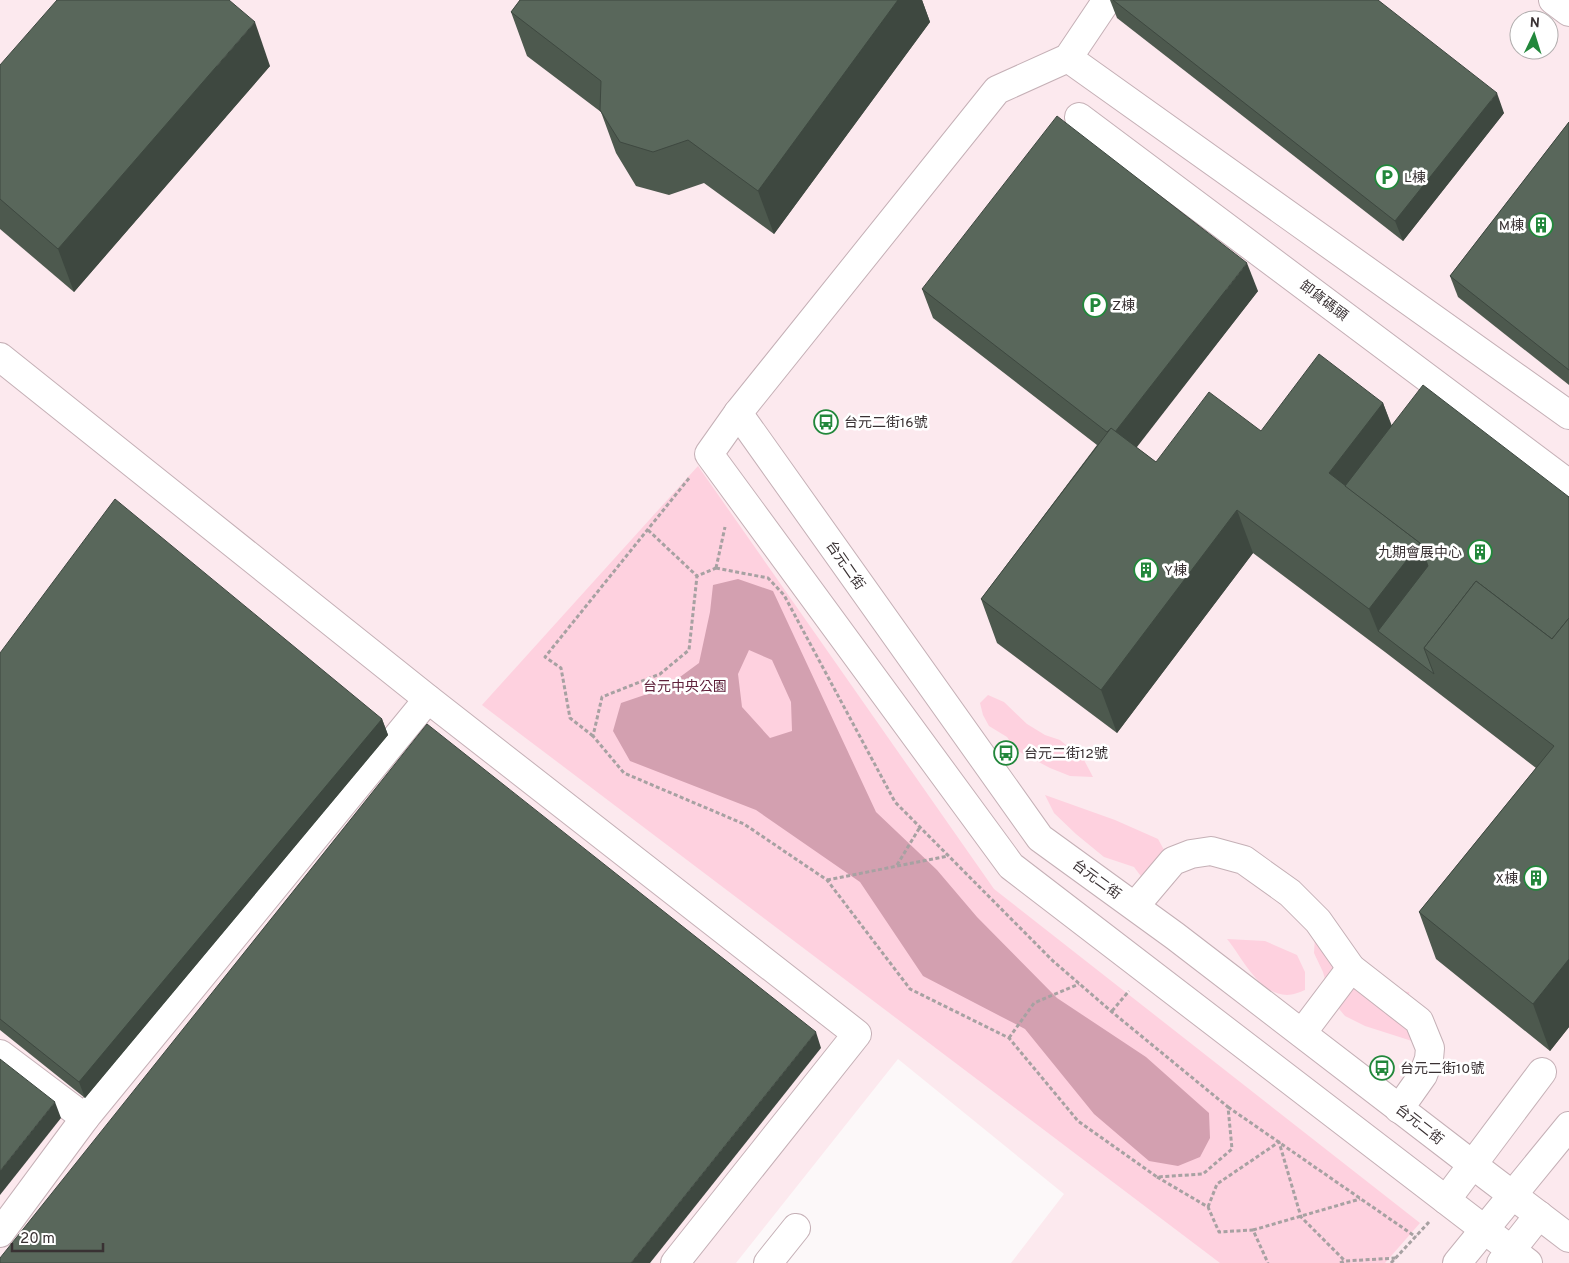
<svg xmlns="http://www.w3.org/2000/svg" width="1569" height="1263" font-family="Overpass,'Noto Sans TC',sans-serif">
<rect width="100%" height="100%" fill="#fcf8f9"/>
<!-- built -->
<path fill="#fce9ee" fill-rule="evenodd" d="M0,0h1569v1263h-558l53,-69 -166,-135 -162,204h-736zM1519,20h30v30h-30z"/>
<!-- green -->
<g fill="#fed1df">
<path d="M698,466l296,423 426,334 -35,40h-165l-738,-558z"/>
<path d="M988,695l16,7 23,22 18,11 15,5 24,20 9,17 -23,-1 -20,-8 -34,-18 -9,-13 -18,-11 -6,-11 -3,-12z"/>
<path d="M1045,795l70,25 43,19 11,20 -23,24 -12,-16 -30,-10 -28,-23 -22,-21z"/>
<path d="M1315,937l76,53 18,2 4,32 -1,17 -47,-15 -20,-10 -15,-18 -7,-26 -9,-19z"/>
<path d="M1227,939l38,2 32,14 8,17v18c-5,2 -12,5 -18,5 -28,0 -45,-38 -60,-56z"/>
</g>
<!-- water -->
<path fill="#d3a0b0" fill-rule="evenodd" d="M738,579l35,12 103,221 61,58 40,47 80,81 89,59 63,56 1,25 -10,19 -22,9 -29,-5 -55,-47 -69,-85 -102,-53 -63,-94 -104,-72 -126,-49 -17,-30 8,-28 44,-15 34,-25 11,-51 3,-27zM749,650l23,10 19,42 1,29 -22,7 -28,-31 -4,-33z"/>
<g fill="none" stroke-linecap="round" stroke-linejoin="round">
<!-- minor casing -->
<g stroke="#c5b0b6" stroke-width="30">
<g id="minor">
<path d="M1107,0l-39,58 -71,32 -259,323 -29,41 302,412 517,397"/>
<path d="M1553,0l16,12"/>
<path d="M1068,58l501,357"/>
<path d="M1079,117l490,367"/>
<path d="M0,357l428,342 429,335 -182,229"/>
<path d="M738,413l302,425 135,98 298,229 96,73"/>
<path d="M1135,906l38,-45 18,-7 20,-3 33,9 46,33 28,28 33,47 68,53 11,27 -1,11 -6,16 -24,34"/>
<path d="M1302,1033l49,-65"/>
<path d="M0,1054l85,64"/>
<path d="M1446,1200l96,-128"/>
<path d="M0,1233l85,-115 343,-419"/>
<path d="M768,1263l28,-35"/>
<path d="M1457,1263l112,-137"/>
<path d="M1501,1263l38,-48"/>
</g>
</g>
<!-- path -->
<g stroke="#a7a1a2" stroke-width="3" stroke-dasharray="4 2.5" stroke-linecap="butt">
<path d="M648,530l49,46"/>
<path d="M716,568l52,10 16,17 111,207 158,159 59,51 116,95 4,42 -29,25 -46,3 -79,-56 -69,-83 -99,-49 -83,-109 -83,-56 -120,-51 -31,-37 9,-39 58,-23 29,-24 8,-74z"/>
<path d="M716,568l9,-41"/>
<path d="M593,736l-23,-18 -9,-50 -16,-11 145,-180"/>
<path d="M897,865l23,-38"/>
<path d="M827,880l121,-24"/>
<path d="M1112,1011l17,-20"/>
<path d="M1009,1038l25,-35 45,-19"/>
<path d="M1228,1107l188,130"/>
<path d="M1157,1177l51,30 11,25 34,-2 15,33"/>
<path d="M1208,1207l9,-23 62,-42 22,75 44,44"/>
<path d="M1253,1230l107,-31"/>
<path d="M1340,1263l5,-2 51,-3"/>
<path d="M1391,1263l38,-41"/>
</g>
<!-- minor -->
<use href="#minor" stroke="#fff" stroke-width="28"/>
</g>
<!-- wall -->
<g fill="#4d594e">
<path d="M520,0h402l8,22 -156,212 -70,-51 -35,12 -33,-9 -20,-33 -15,-41 -74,-56 -16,-44z"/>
<path d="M1110,0h268l126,113 -101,128 -286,-223z"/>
<path d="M0,65l270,1 -196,226 -74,-63z"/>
<path d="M1569,122v263l-111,-88 -8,-21z"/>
<path d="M922,289l336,2 -122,156 20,15 105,-31 122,-28 9,23 177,71v530l-19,24 -114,-92 -17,-47 117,-144 -151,-116 -132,-99 -136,180 -120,-90 -16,-44 116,-154 -164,-127z"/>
<path d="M0,653l382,66 6,16 -303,363 -85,-68z"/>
</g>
<!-- shaded-wall -->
<g fill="#3e4840">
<path d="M898,0h24l8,22 -156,212 -16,-43z"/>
<path d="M255,22l15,44 -196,226 -16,-43z"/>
<path d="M1497,93l7,20 -101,128 -8,-20z"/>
<path d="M1247,263l11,28 -135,174 -11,-29z"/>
<path d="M1383,403l16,44 -47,60 -23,-34z"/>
<path d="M1237,510l16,43 -136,180 -16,-43z"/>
<path d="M1420,543l16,44 -58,44 -9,-22z"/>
<path d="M382,719l6,16 -303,363 -6,-16z"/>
<path d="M1569,959v68l-19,24 -17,-47z"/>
<path d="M816,1032l5,16 -171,215h-19z"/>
<path d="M55,1102l6,16 -61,77v-24z"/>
</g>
<!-- building -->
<g fill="#59675b" stroke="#3e4840">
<path d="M57,0h172l26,22 -197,227 -58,-50v-134z"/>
<path d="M520,0h378l-140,191 -70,-51 -35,12 -33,-10 -20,-32 1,-29 -90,-69z"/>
<path d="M1113,0h265l119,93 -102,128z"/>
<path d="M1057,116l190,147 -132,169 -4,-4 -4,4 -185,-143z"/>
<path d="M1569,122v248l-119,-94z"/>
<path d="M1319,354l64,49 -54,70 91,70 -51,66 -132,-99 -136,180 -120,-91 130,-171 45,34 53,-70 52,39z"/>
<path d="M1423,385l146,112v121l-17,21 -76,-58 -52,67 10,26 -56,-43 50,-65 -8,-23 -75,-57z"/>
<path d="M115,499l267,220 -303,363 -79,-63v-366z"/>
<path d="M1476,581l76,58 17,-21v341l-36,45 -114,-92 135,-166 -130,-98z"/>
<path d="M427,724l389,308 -185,231h-631v-5z"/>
<path d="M0,1059l55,43 -55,69z"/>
</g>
<!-- icons -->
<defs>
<g id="parking-ring" transform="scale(1.25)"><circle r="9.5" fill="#fff" stroke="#22873b" stroke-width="1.5"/><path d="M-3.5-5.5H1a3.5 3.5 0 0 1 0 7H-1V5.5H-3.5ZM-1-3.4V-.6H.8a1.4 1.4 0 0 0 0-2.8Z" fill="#22873b"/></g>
<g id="building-ring" transform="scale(1.25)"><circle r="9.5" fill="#fff" stroke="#22873b" stroke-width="1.5"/><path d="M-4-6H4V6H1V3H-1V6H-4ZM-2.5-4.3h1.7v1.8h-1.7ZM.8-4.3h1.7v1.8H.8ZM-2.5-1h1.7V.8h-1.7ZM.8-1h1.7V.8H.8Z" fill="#22873b"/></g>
<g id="bus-ring" transform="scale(1.25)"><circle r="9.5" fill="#fff" stroke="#22873b" stroke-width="1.5"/><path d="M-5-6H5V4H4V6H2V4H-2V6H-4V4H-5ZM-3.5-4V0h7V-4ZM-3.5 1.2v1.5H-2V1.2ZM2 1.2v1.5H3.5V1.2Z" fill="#22873b"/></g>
</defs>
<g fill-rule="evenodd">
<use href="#parking-ring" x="1387" y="177"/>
<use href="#building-ring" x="1541" y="225"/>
<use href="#parking-ring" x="1095" y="305"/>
<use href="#bus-ring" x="826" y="422"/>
<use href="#building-ring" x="1480" y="552"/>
<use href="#building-ring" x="1146" y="570"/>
<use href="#bus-ring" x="1006" y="753"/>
<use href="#building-ring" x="1536" y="878"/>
<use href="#bus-ring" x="1382" y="1068"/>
</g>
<g text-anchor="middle" stroke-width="5" stroke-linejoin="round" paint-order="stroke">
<!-- poi labels -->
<g font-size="14" fill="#393133" stroke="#fff" text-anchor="start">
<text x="1404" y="182">L棟</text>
<text x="1524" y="230" text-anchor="end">M棟</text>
<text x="1112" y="310">Z棟</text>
<text x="844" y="427">台元二街16號</text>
<text x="1462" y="557" text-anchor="end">九期會展中心</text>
<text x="1164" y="575">Y棟</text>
<text x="1024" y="758">台元二街12號</text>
<text x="1518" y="883" text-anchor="end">X棟</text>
<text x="1400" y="1073">台元二街10號</text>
</g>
<!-- street labels -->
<g font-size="14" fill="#393133" stroke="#fff">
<text transform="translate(1324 300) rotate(37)" y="5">卸貨碼頭</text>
<text transform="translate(846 565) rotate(55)" y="5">台元二街</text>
<text transform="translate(1097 879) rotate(36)" y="5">台元二街</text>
<text transform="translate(1420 1124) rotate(38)" y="5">台元二街</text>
</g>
<!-- park labels -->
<g font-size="14" fill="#5f213b" stroke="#fff">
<text x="685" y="691">台元中央公園</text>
</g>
</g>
<!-- north arrow -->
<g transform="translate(1534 35) rotate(4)"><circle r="24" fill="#ffffff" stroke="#b0adad"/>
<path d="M0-4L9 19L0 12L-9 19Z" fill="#22873b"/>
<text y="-8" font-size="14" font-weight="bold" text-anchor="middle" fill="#393133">N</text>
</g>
<!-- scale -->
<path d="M12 1243v8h91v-8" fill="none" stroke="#393133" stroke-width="2.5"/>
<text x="20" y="1243" font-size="15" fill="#393133" stroke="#ffffff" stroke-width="4" paint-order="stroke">20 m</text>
</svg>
